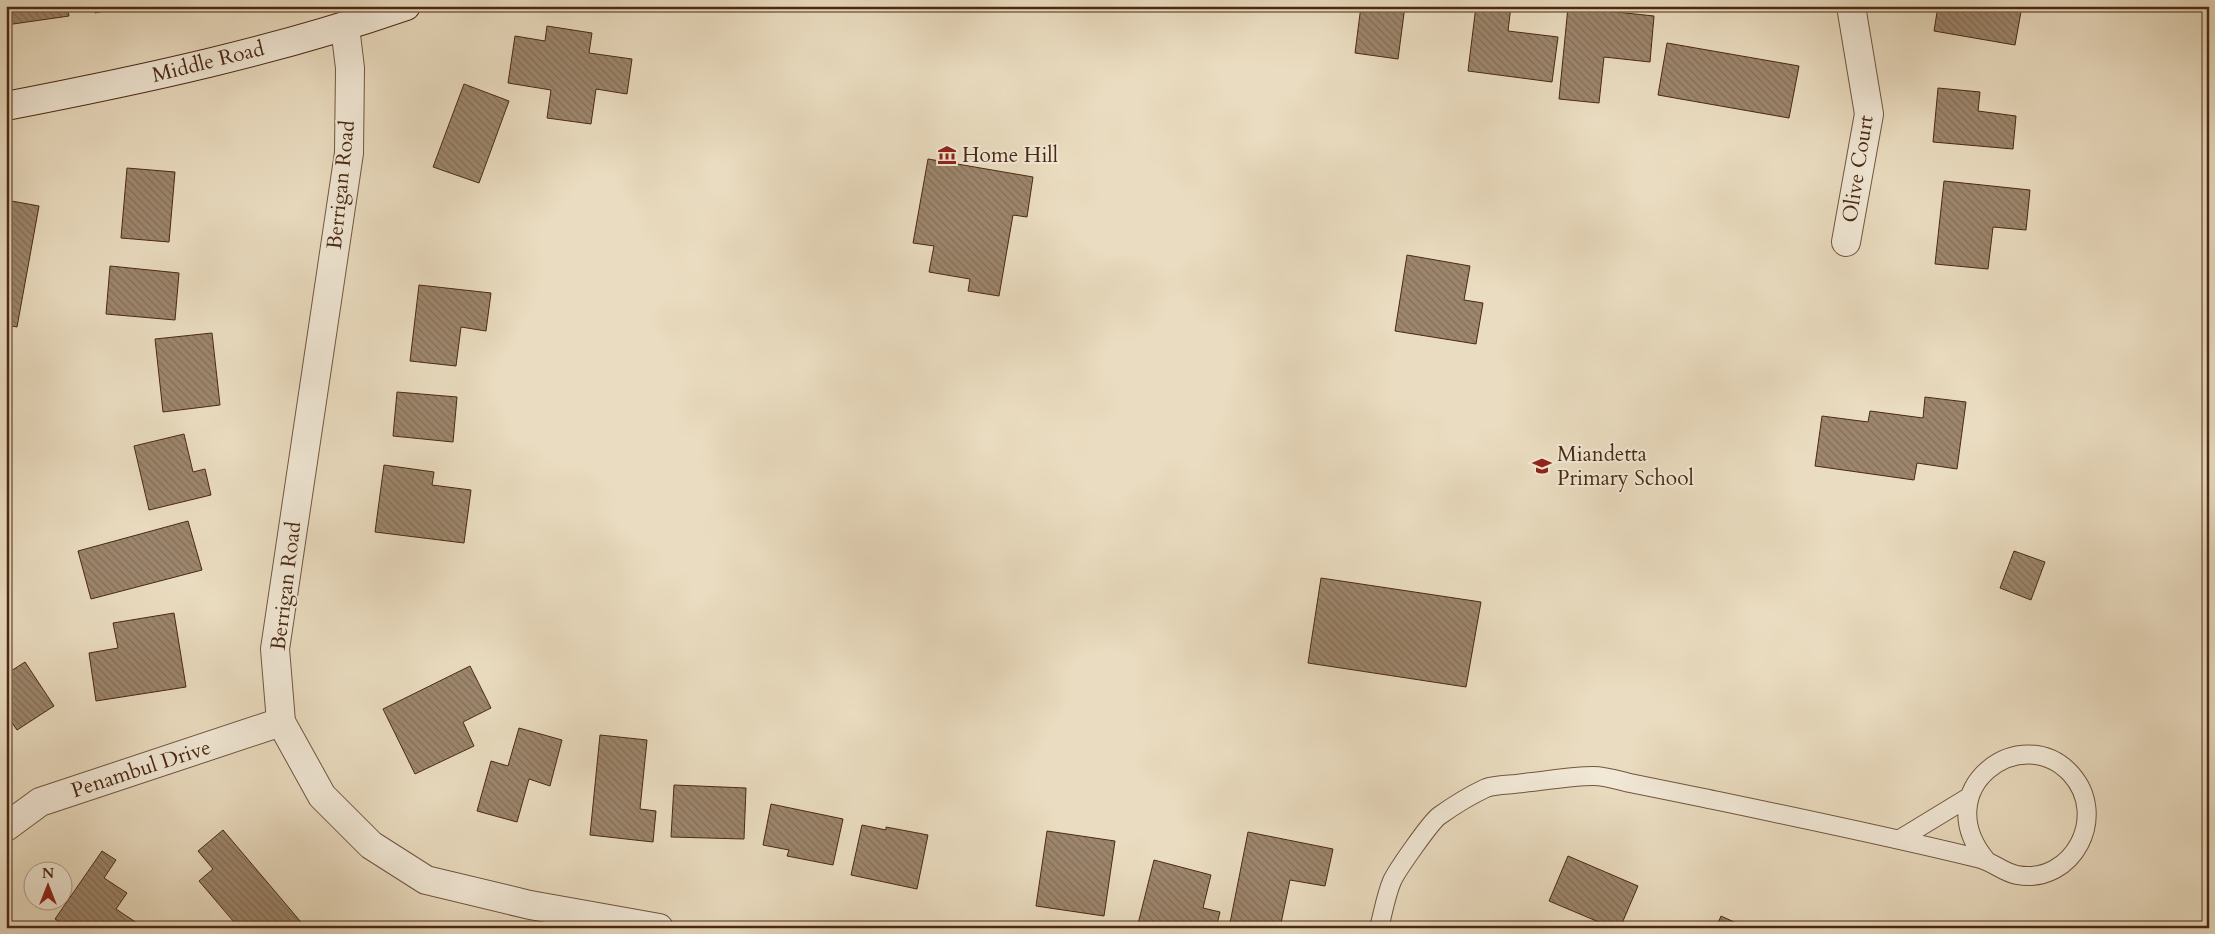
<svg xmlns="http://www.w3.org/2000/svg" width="2215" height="934" viewBox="0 0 2215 934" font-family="Cardo,serif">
<defs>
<pattern id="building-back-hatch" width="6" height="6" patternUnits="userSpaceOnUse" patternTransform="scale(1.25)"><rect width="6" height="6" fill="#9d866d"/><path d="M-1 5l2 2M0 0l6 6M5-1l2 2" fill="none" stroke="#826e58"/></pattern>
</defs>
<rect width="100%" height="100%" fill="#eadcc0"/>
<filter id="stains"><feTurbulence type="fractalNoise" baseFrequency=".004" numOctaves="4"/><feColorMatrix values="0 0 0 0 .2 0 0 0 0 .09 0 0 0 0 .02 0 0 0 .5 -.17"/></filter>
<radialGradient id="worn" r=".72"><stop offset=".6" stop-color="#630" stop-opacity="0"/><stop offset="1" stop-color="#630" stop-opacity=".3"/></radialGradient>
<path fill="url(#building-back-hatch)" stroke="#4a2913" d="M 6,6 L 67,6 L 69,16 L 6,25 Z
M 93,6 L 131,6 L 95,13 Z
M 1361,6 L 1405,6 L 1398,59 L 1355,53 Z
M 1476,6 L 1511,6 L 1508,31 L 1558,37 L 1552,82 L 1468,71 Z
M 1938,6 L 2022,6 L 2015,45 L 1934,31 Z
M 1568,7 L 1654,16 L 1650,62 L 1604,57 L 1599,103 L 1559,99 Z
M 547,26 L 592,33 L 589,53 L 632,59 L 627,94 L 596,89 L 591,124 L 547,118 L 551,90 L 508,83 L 515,36 L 545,41 Z
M 1667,43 L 1799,66 L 1789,118 L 1658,95 Z
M 464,84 L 509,101 L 479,183 L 433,167 Z
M 1938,88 L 1980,92 L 1978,111 L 2016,116 L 2013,149 L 1933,142 Z
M 928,159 L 1033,177 L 1027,217 L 1013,215 L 999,296 L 968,291 L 970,279 L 929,272 L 934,246 L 913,243 Z
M 127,168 L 175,172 L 169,242 L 121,238 Z
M 1944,181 L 2030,190 L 2026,230 L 1993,227 L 1988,269 L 1935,264 Z
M 6,200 L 39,206 L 17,327 L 6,325 Z
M 1407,255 L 1470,266 L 1464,300 L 1483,303 L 1476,344 L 1395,331 Z
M 110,266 L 179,273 L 175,320 L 106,314 Z
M 419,285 L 491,293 L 486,331 L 461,327 L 456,366 L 410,361 Z
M 212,333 L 220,405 L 163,412 L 155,339 Z
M 397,392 L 457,397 L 453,442 L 393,436 Z
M 1925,397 L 1966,402 L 1957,469 L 1917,463 L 1914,480 L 1815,466 L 1822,416 L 1868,422 L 1870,411 L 1923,418 Z
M 184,434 L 193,472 L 205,469 L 211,495 L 149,510 L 134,446 Z
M 384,465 L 434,472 L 432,485 L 471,490 L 464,543 L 375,532 Z
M 188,521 L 202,570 L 91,599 L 78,551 Z
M 2014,551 L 2045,562 L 2031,600 L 2000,588 Z
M 1321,578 L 1481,602 L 1466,687 L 1308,663 Z
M 174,613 L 186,687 L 96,701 L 89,653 L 118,648 L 113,623 Z
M 25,662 L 54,706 L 17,730 L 6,714 L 6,663 L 11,671 Z
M 470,666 L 491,708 L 463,722 L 474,746 L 415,774 L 383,709 Z
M 519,728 L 562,740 L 550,786 L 529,779 L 517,822 L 477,811 L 491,761 L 508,766 Z
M 600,735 L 647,740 L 640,809 L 656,811 L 653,842 L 590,835 Z
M 674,785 L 746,788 L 744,839 L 671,837 Z
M 771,804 L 843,819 L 833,865 L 787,856 L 789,850 L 763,845 Z
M 862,825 L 886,830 L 886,827 L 928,835 L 917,889 L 851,875 Z
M 223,830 L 306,928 L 227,928 L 234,922 L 199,881 L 213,869 L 198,851 Z
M 1047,831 L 1115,841 L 1104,916 L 1036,906 Z
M 1248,832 L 1333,849 L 1325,886 L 1290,880 L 1280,928 L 1229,928 Z
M 102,851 L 116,860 L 104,878 L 127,893 L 116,909 L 140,925 L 138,928 L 68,928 L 55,919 Z
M 1568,856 L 1638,886 L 1620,928 L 1613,928 L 1549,901 Z
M 1154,860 L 1211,875 L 1203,908 L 1220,912 L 1216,928 L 1137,928 Z
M 1721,916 L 1747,928 L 1716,928 Z"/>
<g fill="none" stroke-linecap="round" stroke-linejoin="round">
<g stroke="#72563e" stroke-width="20">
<path id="service" d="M 1900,839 L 1969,797
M 1379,928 C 1383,913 1386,895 1392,881 C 1397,870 1430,823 1439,816 C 1453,806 1471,795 1486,788 C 1496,784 1512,785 1523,783 C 1546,781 1570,776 1593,776 C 1605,776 1618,780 1630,783 C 1654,788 1679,793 1704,798 C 1795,817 1887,836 1977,858 C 1992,861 2002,872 2017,875 C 2073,885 2109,816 2071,774 C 2022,720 1927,788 1986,860"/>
</g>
<g stroke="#72563e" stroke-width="30">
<path id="minor" d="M 1846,242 L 1869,114 L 1851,6
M 6,827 L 40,802 L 281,722"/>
</g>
<g stroke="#72563e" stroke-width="30">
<path id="tertiary" d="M 345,27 L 350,68 L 349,153 L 275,649 L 281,722 L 322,796 L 371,845 L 426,880 L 530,905 L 659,928"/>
</g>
<g stroke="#4a2913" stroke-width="30">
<path id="secondary" d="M 6,106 C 141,80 276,51 406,6"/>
</g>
<use href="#service" stroke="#f1e8d6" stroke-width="18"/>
<use href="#minor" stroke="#f1e8d6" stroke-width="28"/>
<use href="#tertiary" stroke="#f1e8d6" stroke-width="28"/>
<use href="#secondary" stroke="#f1e8d6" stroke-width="28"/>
</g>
<defs>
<g id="museum-bare" transform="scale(1.5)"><path d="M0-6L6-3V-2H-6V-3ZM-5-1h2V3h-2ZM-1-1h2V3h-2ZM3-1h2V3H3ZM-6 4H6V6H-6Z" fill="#8f2418" stroke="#f1e8d6" stroke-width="2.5" paint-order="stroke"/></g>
<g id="school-bare" transform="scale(1.5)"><path d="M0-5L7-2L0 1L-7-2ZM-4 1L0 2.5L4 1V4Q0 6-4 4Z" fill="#8f2418" stroke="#f1e8d6" stroke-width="2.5" paint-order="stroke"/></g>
</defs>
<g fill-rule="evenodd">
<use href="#museum-bare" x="947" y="155"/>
<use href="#school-bare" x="1542" y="466"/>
</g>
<g text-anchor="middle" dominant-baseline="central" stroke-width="4" stroke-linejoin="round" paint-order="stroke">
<g font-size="21" fill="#4a2913" stroke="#f1e8d6">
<text transform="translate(208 62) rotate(-14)">Middle Road</text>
<text transform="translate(1858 169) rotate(-81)">Olive Court</text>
<text transform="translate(341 185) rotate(-84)">Berrigan Road</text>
<text transform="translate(286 586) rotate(-83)">Berrigan Road</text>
<text transform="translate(141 769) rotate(-18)">Penambul Drive</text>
</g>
<g font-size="21" fill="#4a2913" stroke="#f1e8d6" text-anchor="start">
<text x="962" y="155">Home Hill</text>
<text x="1557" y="454">Miandetta<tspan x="1557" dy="24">Primary School</tspan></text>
</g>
</g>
<rect width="2215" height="934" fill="none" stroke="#eadcc0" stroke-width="25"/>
<rect x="8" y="8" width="2200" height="919" fill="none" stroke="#4a2913" stroke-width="2.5"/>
<rect x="12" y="12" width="2190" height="909" fill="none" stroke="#4a2913"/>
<g transform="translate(48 886)"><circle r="24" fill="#f1e8d6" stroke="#ae9c88"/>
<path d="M0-4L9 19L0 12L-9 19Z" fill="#8f2418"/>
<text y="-8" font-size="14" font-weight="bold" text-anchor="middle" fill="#4a2913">N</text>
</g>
<rect width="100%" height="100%" filter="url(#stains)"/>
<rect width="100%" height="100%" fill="url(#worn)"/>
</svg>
